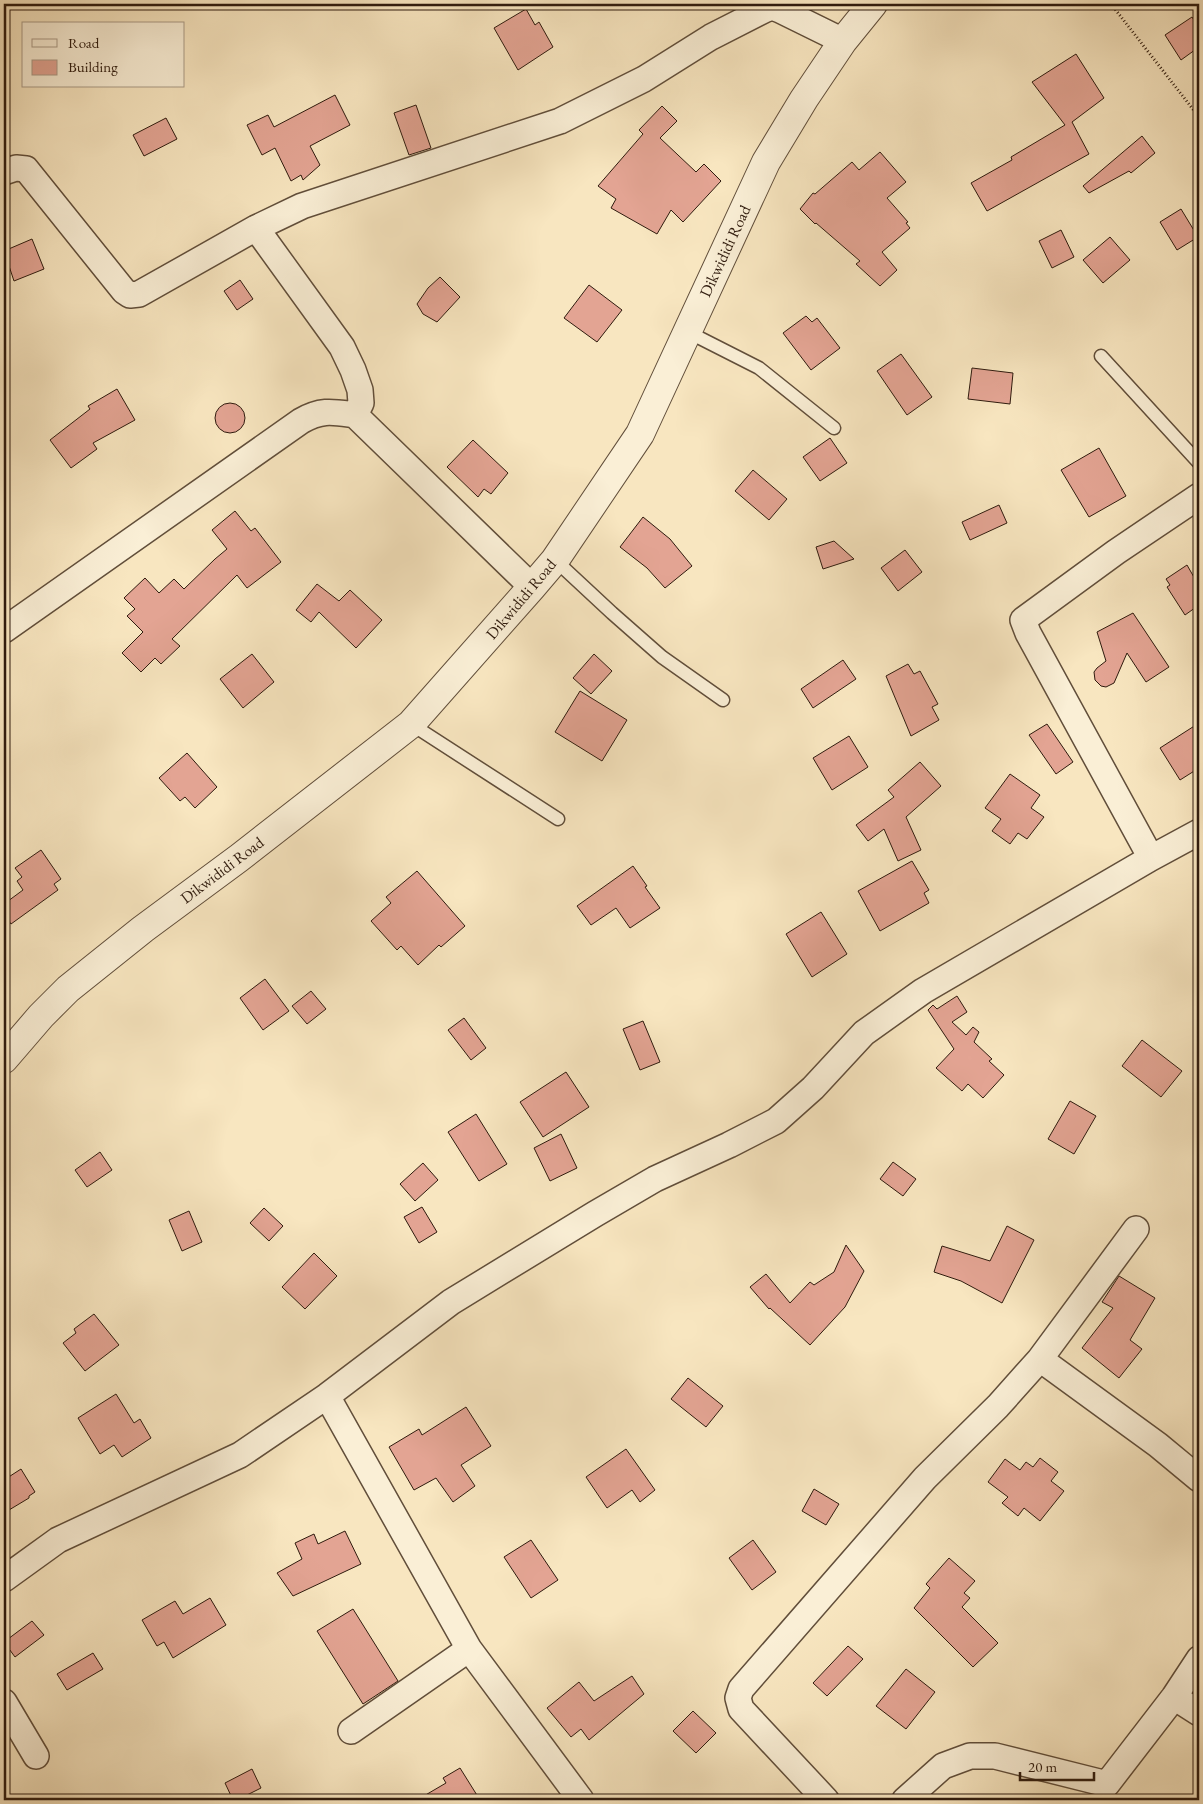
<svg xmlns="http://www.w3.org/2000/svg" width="1203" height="1804" viewBox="0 0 1203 1804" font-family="'EB Garamond',serif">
<rect width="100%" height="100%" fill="#f8e6c0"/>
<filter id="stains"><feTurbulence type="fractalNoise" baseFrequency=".004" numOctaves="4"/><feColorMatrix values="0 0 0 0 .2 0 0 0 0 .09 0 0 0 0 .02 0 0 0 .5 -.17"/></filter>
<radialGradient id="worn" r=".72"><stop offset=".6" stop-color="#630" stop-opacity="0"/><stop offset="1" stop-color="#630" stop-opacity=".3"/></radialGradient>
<path fill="#e3a493" stroke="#2f1b0e" d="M 526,9 L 535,25 L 539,22 L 553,47 L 518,70 L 494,28 Z
M 1192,17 L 1199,28 L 1199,47 L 1181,60 L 1165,35 Z
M 1076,54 L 1104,98 L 1072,122 L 1089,154 L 987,211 L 971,183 L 1012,160 L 1011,157 L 1065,125 L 1032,82 Z
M 335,95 L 350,125 L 310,146 L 320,165 L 303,180 L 301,175 L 291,181 L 275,148 L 262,155 L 247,125 L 268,115 L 274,127 Z
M 416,105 L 431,148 L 409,155 L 394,113 Z
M 662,106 L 677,121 L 660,138 L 696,172 L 704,164 L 721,181 L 683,222 L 671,210 L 657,234 L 611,208 L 616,199 L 598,186 L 643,134 L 639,130 Z
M 166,118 L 177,139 L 144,156 L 133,135 Z
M 1142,136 L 1155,153 L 1131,173 L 1129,171 L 1089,193 L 1083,186 Z
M 880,152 L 906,182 L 887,198 L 908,222 L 906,223 L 910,228 L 882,252 L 897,270 L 880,286 L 856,264 L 860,261 L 816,223 L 815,224 L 800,209 L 813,193 L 815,194 L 852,162 L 859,170 Z
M 1181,209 L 1198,237 L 1177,250 L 1160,222 Z
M 1061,230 L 1074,257 L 1052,268 L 1039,241 Z
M 1110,237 L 1130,260 L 1103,283 L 1083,260 Z
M 32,239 L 44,269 L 14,281 L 4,251 Z
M 440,277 L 460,297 L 437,322 L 423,314 L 417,304 L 428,288 Z
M 240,280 L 253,299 L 237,310 L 224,291 Z
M 589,285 L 622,310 L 597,342 L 564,318 Z
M 806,316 L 812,322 L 817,318 L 840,348 L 811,370 L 783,333 Z
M 901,354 L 932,397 L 907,415 L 877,371 Z
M 972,368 L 1013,373 L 1010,404 L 968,399 Z
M 117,389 L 135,420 L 93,443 L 97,449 L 71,468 L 50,440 L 90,409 L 88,406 Z
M215 418a15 15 0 1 1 30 0a15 15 0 1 1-30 0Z
M 830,438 L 847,463 L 820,481 L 803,457 Z
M 473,440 L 508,473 L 491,494 L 484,489 L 478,497 L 447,467 Z
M 1099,448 L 1126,496 L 1089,517 L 1061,470 Z
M 753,470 L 787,499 L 769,520 L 735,491 Z
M 999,505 L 1007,523 L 970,540 L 962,522 Z
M 235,511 L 251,531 L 255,528 L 281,562 L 247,588 L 237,575 L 172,639 L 180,646 L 161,664 L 155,658 L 141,672 L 122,653 L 143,632 L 127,616 L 135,609 L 124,598 L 145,578 L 159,593 L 174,579 L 184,589 L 215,559 L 227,549 L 212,530 Z
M 643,517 L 670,539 L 692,566 L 665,588 L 647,568 L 620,547 Z
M 834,541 L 854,559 L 823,569 L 816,547 Z
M 905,550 L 922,572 L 898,591 L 881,568 Z
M 1187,565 L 1199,586 L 1199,605 L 1185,615 L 1167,587 L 1170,585 L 1166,579 Z
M 317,584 L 339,601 L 350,590 L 382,620 L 356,648 L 319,612 L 311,622 L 296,610 Z
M 1133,613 L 1169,667 L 1146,682 L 1127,653 L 1114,683 L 1106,687 L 1101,686 L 1095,680 L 1094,672 L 1097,668 L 1106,661 L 1097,632 Z
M 252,654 L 274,682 L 243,708 L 220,679 Z
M 594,654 L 612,671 L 591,694 L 573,678 Z
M 843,660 L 856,679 L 813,708 L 801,689 Z
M 908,664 L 914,674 L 920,671 L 938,704 L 932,707 L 939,720 L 911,736 L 886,676 Z
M 580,691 L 627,720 L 602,761 L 555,732 Z
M 1199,723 L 1199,768 L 1180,780 L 1160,748 Z
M 1047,724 L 1073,762 L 1056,774 L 1029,735 Z
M 849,736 L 868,767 L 832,790 L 813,758 Z
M 187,753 L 217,787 L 195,808 L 185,797 L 180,801 L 159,778 Z
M 920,762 L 941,786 L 906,817 L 921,850 L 898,861 L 884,829 L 868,841 L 856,825 L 894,797 L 888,790 Z
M 1010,774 L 1040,795 L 1031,808 L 1044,817 L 1027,839 L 1018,833 L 1010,844 L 992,831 L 1001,819 L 985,808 Z
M 41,850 L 61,879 L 54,884 L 58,890 L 11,924 L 4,914 L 4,904 L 23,890 L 17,881 L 22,877 L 15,868 Z
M 912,861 L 929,890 L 924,893 L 929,903 L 880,931 L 858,891 Z
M 633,866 L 647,886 L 645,887 L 660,908 L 630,928 L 616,908 L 591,925 L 577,906 Z
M 417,871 L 465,926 L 441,947 L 439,945 L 418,965 L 401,946 L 397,950 L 371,921 L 391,903 L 386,897 Z
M 821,912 L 847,954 L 812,977 L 786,934 Z
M 265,979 L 289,1011 L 263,1030 L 240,998 Z
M 311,991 L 326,1009 L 307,1024 L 292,1006 Z
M 957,996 L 967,1012 L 952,1022 L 966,1035 L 973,1027 L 979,1032 L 974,1042 L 992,1059 L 989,1061 L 1004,1075 L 983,1098 L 968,1084 L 962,1091 L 936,1068 L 954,1049 L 928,1010 L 933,1005 L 937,1009 Z
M 464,1018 L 486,1048 L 471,1060 L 448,1030 Z
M 643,1021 L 660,1062 L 640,1070 L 623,1029 Z
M 1142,1040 L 1182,1071 L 1161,1097 L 1122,1066 Z
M 566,1072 L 589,1107 L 543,1137 L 520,1102 Z
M 1070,1101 L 1096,1116 L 1074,1154 L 1048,1139 Z
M 476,1114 L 507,1164 L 479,1181 L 448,1132 Z
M 561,1134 L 577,1168 L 550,1181 L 534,1148 Z
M 100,1152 L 112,1170 L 87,1187 L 75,1170 Z
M 893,1162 L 916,1179 L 903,1196 L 880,1179 Z
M 423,1163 L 438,1180 L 415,1201 L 400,1184 Z
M 422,1207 L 437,1232 L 419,1243 L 404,1217 Z
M 264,1208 L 283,1226 L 269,1241 L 250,1223 Z
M 189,1211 L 202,1242 L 182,1251 L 169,1220 Z
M 1007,1226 L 1034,1240 L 1002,1303 L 961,1281 L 934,1272 L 942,1246 L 990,1261 Z
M 846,1245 L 864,1271 L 845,1307 L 810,1345 L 770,1308 L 769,1309 L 750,1287 L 766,1274 L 790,1303 L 810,1282 L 814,1285 L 834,1272 Z
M 314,1253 L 337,1276 L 305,1309 L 282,1287 Z
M 1119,1276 L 1155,1298 L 1130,1340 L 1142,1349 L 1119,1378 L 1082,1348 L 1113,1308 L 1102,1302 Z
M 94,1314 L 119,1345 L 85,1371 L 63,1343 L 76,1333 L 74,1329 Z
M 688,1378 L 723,1406 L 706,1427 L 671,1399 Z
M 116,1394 L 134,1423 L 140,1419 L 151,1438 L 122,1457 L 114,1445 L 100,1454 L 78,1418 Z
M 466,1407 L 491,1446 L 461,1465 L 475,1486 L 453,1502 L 436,1478 L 414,1490 L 389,1447 L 419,1429 L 422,1435 Z
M 626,1449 L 655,1490 L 640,1502 L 632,1490 L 607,1508 L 586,1477 Z
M 1040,1458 L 1058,1472 L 1051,1481 L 1064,1491 L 1040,1521 L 1024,1508 L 1018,1516 L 1002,1503 L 1008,1497 L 988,1482 L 1005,1459 L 1020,1470 L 1026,1462 L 1033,1467 Z
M 21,1469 L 35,1492 L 29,1496 L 29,1498 L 4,1513 L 4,1480 Z
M 814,1489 L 839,1504 L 826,1525 L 802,1511 Z
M 345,1531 L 361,1564 L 293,1596 L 277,1573 L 302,1559 L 295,1543 L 314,1534 L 318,1544 Z
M 531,1540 L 558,1580 L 531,1598 L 504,1557 Z
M 753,1540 L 776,1572 L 752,1590 L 729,1558 Z
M 949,1558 L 975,1581 L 964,1593 L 970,1598 L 962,1607 L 998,1643 L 973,1667 L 914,1608 L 930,1588 L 926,1584 Z
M 210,1598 L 226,1625 L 173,1658 L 164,1642 L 157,1646 L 142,1620 L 175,1601 L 183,1614 Z
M 353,1609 L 398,1681 L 363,1704 L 317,1631 Z
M 32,1621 L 44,1635 L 15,1657 L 4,1642 Z
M 848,1646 L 863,1659 L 827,1696 L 813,1683 Z
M 93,1653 L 103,1669 L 67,1690 L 57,1674 Z
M 906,1669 L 935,1692 L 906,1729 L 876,1706 Z
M 632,1676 L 644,1694 L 589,1740 L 581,1729 L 571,1737 L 547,1708 L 579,1682 L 594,1701 Z
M 693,1711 L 716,1733 L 696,1753 L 673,1731 Z
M 460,1768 L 480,1800 L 417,1800 L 446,1783 L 443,1778 Z
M 252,1769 L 261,1788 L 237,1800 L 233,1800 L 225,1783 Z"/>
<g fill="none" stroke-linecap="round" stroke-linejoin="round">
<g stroke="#614e3a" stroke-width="15">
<path id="service" d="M 688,332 L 759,368 L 834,428
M 1101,356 L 1199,463
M 555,560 L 612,613 L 662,657 L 723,700
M 411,724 L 558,819"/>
</g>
<g stroke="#614e3a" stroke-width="28">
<path id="minor" d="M 4,172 L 16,168 L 26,169 L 124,291 L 130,295 L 139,294 L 256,228 L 302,206 L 560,121 L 644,79 L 711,37 L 764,10 L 772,7 L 780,10 L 843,41
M 256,228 L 342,347 L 353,370 L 360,390 L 361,403 L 355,415
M 4,630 L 301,421 C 322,409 333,412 355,415 L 532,587
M 1151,858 L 1028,633 L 1023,620 L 1116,552 L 1199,496
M 1040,1359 L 1136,1229
M 327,1396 L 469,1649 L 581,1800
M 4,1579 L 58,1540 L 240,1455 L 327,1396 L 451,1302 L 595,1214 L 655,1179 L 729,1145 L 776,1121 L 813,1088 L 864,1033 L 923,991 L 1151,858 L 1199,832
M 1174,1697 L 1199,1713
M 4,1702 L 36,1756
M 351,1731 L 469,1649
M 826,1800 L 741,1709 L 738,1698 L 741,1689 L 925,1478 L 998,1406 L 1040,1359 L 1158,1445 L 1199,1479
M 905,1800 L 943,1766 L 970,1756 L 995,1756 L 1107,1784 L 1174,1697 L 1199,1659"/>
</g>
<g stroke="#614e3a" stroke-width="30">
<path id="tertiary" d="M 4,1059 L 41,1016 L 68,989 L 143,929 L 239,858 L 411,724 L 532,587 L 555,560 L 640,434 L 766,162 L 804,99 L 843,41 L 873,4"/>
</g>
<path stroke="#2f1b0e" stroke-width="3" stroke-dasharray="1 2.5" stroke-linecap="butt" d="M 1111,4 L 1199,117"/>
<use href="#service" stroke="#faefd6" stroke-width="12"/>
<use href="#minor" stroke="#faefd6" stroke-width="25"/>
<use href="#tertiary" stroke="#faefd6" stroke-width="28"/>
</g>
<g text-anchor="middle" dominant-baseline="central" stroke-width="5" stroke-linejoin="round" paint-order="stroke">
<g font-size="16" fill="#2f1b0e" stroke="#faefd6">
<text transform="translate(725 251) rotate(-65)">Dikwididi Road</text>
<text transform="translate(521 599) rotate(-50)">Dikwididi Road</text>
<text transform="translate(222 870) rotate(-37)">Dikwididi Road</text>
</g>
</g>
<rect width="1203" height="1804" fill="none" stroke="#f8e6c0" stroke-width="20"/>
<rect x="5" y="5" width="1193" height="1794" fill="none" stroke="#2f1b0e" stroke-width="2.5"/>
<rect x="10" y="10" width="1183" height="1784" fill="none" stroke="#2f1b0e"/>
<rect x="22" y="22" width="162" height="65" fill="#faefd6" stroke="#a99a86"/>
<rect x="32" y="39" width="25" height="8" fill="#faefd6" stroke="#a99a86"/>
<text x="68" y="48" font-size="15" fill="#2f1b0e">Road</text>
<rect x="32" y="60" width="25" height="15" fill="#e3a493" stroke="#a99a86"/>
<text x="68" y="72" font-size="15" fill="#2f1b0e">Building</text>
<path d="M1020 1772v8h74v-8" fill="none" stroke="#2f1b0e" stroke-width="2.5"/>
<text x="1028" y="1772" font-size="15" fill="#2f1b0e" stroke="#faefd6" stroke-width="4" paint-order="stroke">20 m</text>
<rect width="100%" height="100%" filter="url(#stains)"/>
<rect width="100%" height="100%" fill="url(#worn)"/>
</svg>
